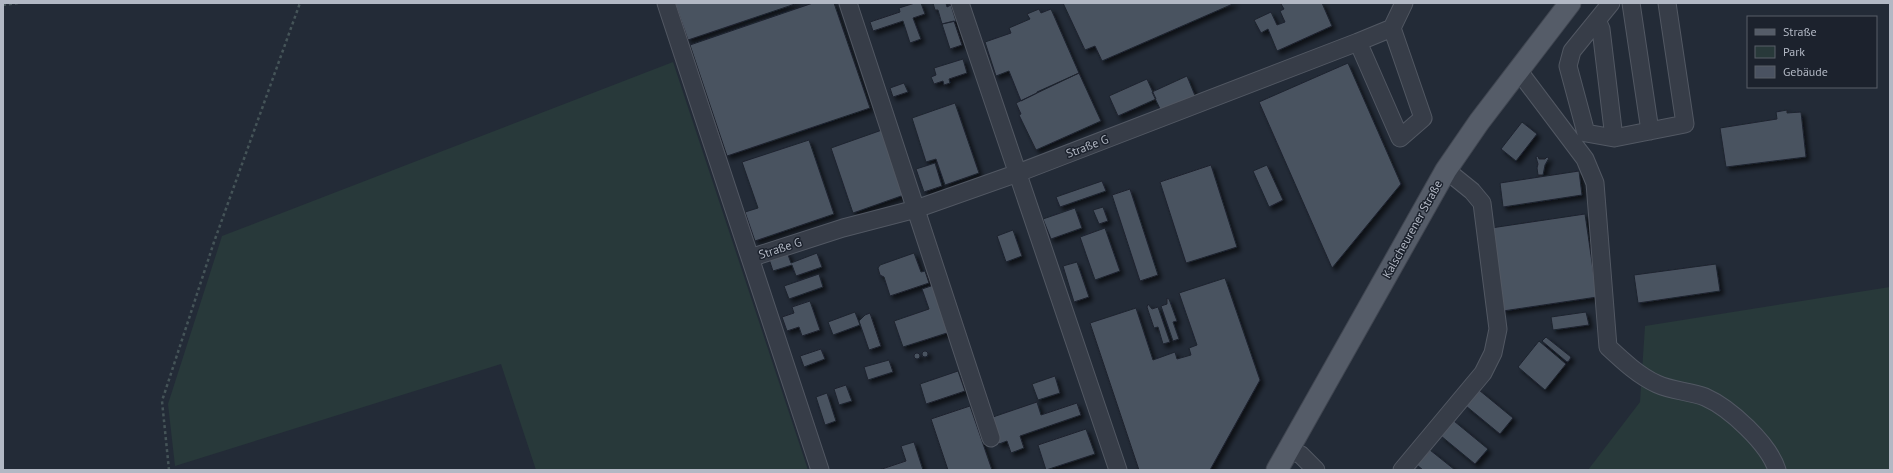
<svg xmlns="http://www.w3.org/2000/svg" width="1893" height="473" viewBox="0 0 1893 473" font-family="'PT Sans',sans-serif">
<defs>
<filter id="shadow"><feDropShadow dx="3.5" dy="3.5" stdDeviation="2" flood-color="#0009"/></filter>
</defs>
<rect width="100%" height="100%" fill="#232b37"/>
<path fill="#28393a" d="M 673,62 L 808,470 L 536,470 L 501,364 L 175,466 L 168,404 L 222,236 Z
M 1890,287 L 1890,470 L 1588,470 L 1640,402 L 1645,326 Z"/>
<path fill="#4a5261" stroke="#1e242f" filter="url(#shadow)" d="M 675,3 L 798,3 L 688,40 Z
M 813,3 L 834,3 L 870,108 L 727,156 L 690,45 Z
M 915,3 L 921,3 L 925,14 L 913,18 L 921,39 L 910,43 L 903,21 L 873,31 L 870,22 L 900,12 L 899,8 Z
M 933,3 L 946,3 L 947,7 L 951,5 L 956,21 L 942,24 L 938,10 L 935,10 Z
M 1063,3 L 1235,3 L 1102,61 L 1095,46 L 1085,50 Z
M 1284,3 L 1322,3 L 1332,26 L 1277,51 L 1268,29 L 1261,33 L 1254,20 L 1271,12 L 1277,25 L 1285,22 L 1280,11 L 1284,9 L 1281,4 Z
M 1039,9 L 1041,13 L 1051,9 L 1079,73 L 1037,92 L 1037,93 L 1021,101 L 1009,71 L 996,76 L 985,42 L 1011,33 L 1009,28 L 1030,19 L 1027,14 Z
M 954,21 L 962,45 L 950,49 L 942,24 Z
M 963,59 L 967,73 L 949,79 L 950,83 L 944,85 L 943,81 L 934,84 L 931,77 L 936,75 L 934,68 Z
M 1348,63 L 1401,184 L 1332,268 L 1259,102 Z
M 1079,73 L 1101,121 L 1036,150 L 1019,115 L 1021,114 L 1016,103 Z
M 1187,76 L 1196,98 L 1162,113 L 1152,92 Z
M 1147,79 L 1156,99 L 1118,116 L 1109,96 Z
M 904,83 L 908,92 L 893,97 L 890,88 Z
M 955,103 L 979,173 L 945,185 L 936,159 L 926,162 L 912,118 Z
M 1787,110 L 1787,113 L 1801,112 L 1806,157 L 1726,167 L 1720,128 L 1777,119 L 1776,112 Z
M 1522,122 L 1537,134 L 1516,161 L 1501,149 Z
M 882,130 L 904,195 L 853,213 L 831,148 Z
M 809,140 L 834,214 L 755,241 L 745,212 L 758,208 L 742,162 Z
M 1538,156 L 1539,159 L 1545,159 L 1547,157 L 1549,158 L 1545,165 L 1543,175 L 1538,175 L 1537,168 L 1538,164 L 1536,157 Z
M 935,163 L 942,186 L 924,192 L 916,169 Z
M 1211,165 L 1237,247 L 1186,263 L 1160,182 Z
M 1267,165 L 1283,200 L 1269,207 L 1253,171 Z
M 1579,171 L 1582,195 L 1503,207 L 1500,183 Z
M 1102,181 L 1106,191 L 1060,207 L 1056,197 Z
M 1130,189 L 1158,275 L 1140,281 L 1112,195 Z
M 1103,207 L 1108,221 L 1099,224 L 1093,210 Z
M 1075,208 L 1082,228 L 1051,239 L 1043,219 Z
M 1585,214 L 1597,297 L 1503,311 L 1491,228 Z
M 1105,228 L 1120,271 L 1095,280 L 1080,237 Z
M 1013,230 L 1022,256 L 1006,262 L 997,236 Z
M 787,252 L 791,263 L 817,253 L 822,267 L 796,276 L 792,265 L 773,271 L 769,259 Z
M 914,253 L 921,272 L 925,271 L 929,283 L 890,296 L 884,277 L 880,275 L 878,268 L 880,265 Z
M 1077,262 L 1089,297 L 1074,302 L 1063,266 Z
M 1716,264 L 1720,291 L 1638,303 L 1634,275 Z
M 819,274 L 823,287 L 789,299 L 784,286 Z
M 1225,278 L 1260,380 L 1210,470 L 1139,470 L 1090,323 L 1136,308 L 1153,360 L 1175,352 L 1177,359 L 1191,355 L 1189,348 L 1197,345 L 1179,293 Z
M 934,285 L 950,332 L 903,347 L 894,321 L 929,309 L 922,289 Z
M 1167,298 L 1169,299 L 1177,321 L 1173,322 L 1179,339 L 1173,341 L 1161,306 L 1167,304 Z
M 810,301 L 820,330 L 802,336 L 799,327 L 787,331 L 782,317 L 794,313 L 792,307 Z
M 1148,304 L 1152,309 L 1158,307 L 1170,342 L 1163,344 L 1158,327 L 1154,328 L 1147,307 Z
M 855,312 L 860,325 L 833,335 L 828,322 Z
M 1586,312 L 1589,325 L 1553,330 L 1551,317 Z
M 870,313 L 881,346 L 869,350 L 859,321 L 865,315 Z
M 1546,337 L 1571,357 L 1569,361 L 1567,362 L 1542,341 Z
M 1539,341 L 1566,364 L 1545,390 L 1518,367 Z
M 821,349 L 825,359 L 804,367 L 800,356 Z
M922 354a3 3 0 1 1 6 0a3 3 0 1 1-6 0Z
M914 356a3 3 0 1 1 6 0a3 3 0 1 1-6 0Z
M 889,360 L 893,372 L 868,380 L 864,367 Z
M 958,371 L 965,391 L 926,404 L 920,384 Z
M 1055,376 L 1060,393 L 1038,400 L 1032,384 Z
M 846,385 L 852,401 L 839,405 L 834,389 Z
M 1479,390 L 1513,418 L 1500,434 L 1466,406 Z
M 827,393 L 836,421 L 825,425 L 816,397 Z
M 1037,402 L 1041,415 L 1077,403 L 1081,415 L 1020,436 L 1024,448 L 1011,453 L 1007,441 L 999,444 L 990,418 Z
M 970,406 L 992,470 L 948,470 L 931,419 Z
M 1454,421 L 1488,449 L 1475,464 L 1441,436 Z
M 1086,429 L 1095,454 L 1046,470 L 1038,445 Z
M 914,442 L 923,470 L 879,470 L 906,461 L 901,446 Z
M 1430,450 L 1455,470 L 1423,470 L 1417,465 Z"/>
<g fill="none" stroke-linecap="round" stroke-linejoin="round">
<g stroke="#525863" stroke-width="19">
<path id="minor" d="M 666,3 L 820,470
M 848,3 L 991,438
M 960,3 L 1118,470
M 1611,3 L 1572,51 L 1568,66 L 1586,133 L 1614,138
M 1631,3 L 1650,131
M 1597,20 L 1601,29 L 1614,138 L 1685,124 L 1667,3
M 1358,42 L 1400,138 L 1423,118 L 1392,28
M 1518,70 L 1585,159 L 1595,183 L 1608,347 C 1623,361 1639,376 1657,384 C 1672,391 1689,391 1705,397 C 1730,408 1769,444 1777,470
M 750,258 L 843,228 L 916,209 L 1018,173 L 1358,42 L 1392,28 L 1404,3
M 1288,449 L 1301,455 L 1316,470
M 1402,470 L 1483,373 L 1493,353 L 1498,329 L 1482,203 L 1472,191 L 1446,170"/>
</g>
<g stroke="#404651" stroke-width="23">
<path id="major" d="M 1277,470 L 1446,170 L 1479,122 L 1570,3"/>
</g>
<path stroke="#455458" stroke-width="2.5" stroke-dasharray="3 3" stroke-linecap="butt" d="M 3,5 L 18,3
M 169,470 L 162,401 L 214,242 L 300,3"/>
<use href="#minor" stroke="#373d48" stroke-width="17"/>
<use href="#major" stroke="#555c68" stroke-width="21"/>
</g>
<g text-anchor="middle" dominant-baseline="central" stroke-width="3" stroke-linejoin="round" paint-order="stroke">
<g font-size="12" fill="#b2b8c4" stroke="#1c222d">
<text transform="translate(1087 146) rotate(-21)">Straße G</text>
<text transform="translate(1412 229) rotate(-61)">Kalscheurener Straße</text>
<text transform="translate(780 248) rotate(-18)">Straße G</text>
</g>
</g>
<rect width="1893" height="473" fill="none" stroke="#b2b8c4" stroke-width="8"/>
<rect x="1747" y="16" width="130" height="72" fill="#1c222d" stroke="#585e69"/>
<rect x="1755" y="29" width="20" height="6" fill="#555c68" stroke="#585e69"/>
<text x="1783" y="36" font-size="12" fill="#b2b8c4">Straße</text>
<rect x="1755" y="46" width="20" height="12" fill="#28393a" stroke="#585e69"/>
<text x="1783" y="56" font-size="12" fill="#b2b8c4">Park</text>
<rect x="1755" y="66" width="20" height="12" fill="#4a5261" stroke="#585e69"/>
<text x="1783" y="76" font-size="12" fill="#b2b8c4">Gebäude</text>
</svg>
